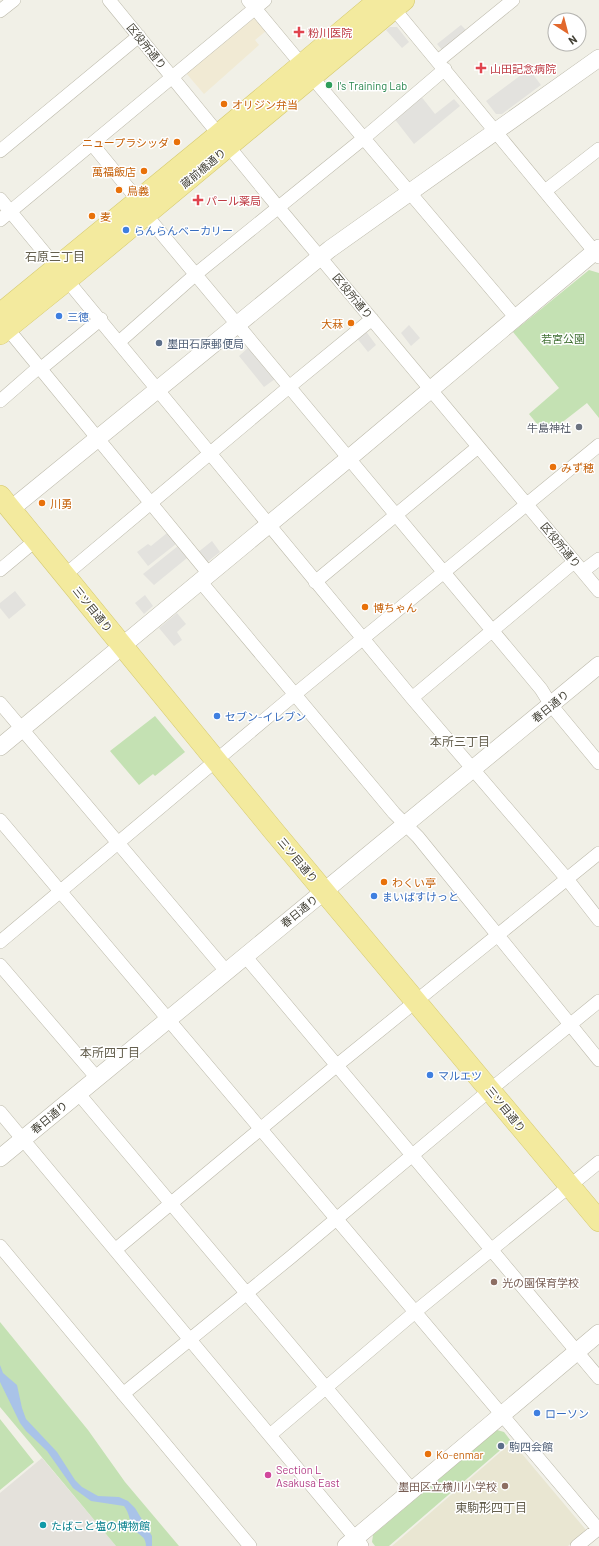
<svg xmlns="http://www.w3.org/2000/svg" width="599" height="1546" viewBox="0 0 599 1546" font-family="Barlow,'Noto Sans JP',sans-serif">
<rect width="100%" height="100%" fill="#f1f0e7"/>
<path fill="#f1ead4" d="M 254,16 L 266,31 L 255,40 L 259,45 L 204,94 L 186,73 Z"/>
<path fill="#e4e1db" d="M 42,1458 L 116,1546 L 0,1546 L 0,1493 Z"/>
<path fill="#e9e6d2" d="M 512,1442 L 586,1530 L 568,1546 L 392,1546 Z"/>
<path fill="#c4e1b3" d="M 589,270 L 599,273 L 599,418 L 587,403 L 546,435 L 529,414 L 559,388 L 513,332 Z
M 155,716 L 185,752 L 155,776 L 153,774 L 139,785 L 110,751 Z
M 0,1322 L 88,1430 L 125,1482 L 179,1546 L 116,1546 L 0,1407 Z
M 0,1419 L 34,1462 L 0,1490 Z
M 497,1430 L 504,1432 L 511,1441 L 389,1546 L 375,1546 L 372,1542 L 373,1535 Z"/>
<path fill="#e3e2de" d="M 461,25 L 467,31 L 443,51 L 437,44 Z
M 390,27 L 397,27 L 409,42 L 402,48 L 386,30 Z
M 529,69 L 541,85 L 502,114 L 496,114 L 486,101 Z
M 420,95 L 435,114 L 454,99 L 460,106 L 414,144 L 393,117 Z
M 409,325 L 420,338 L 411,346 L 401,333 Z
M 365,330 L 376,345 L 368,352 L 356,337 Z
M 249,347 L 275,379 L 264,387 L 239,356 Z
M 167,533 L 176,544 L 148,566 L 137,552 L 148,544 L 151,546 Z
M 212,541 L 220,552 L 206,563 L 197,553 Z
M 178,546 L 187,558 L 154,585 L 143,574 Z
M 15,591 L 26,605 L 9,619 L 0,608 L 0,603 Z
M 145,595 L 153,606 L 144,614 L 135,603 Z
M 177,613 L 186,624 L 177,632 L 182,640 L 174,646 L 159,628 Z"/>
<path fill="#a9c3e8" d="M 0,1365 L 3,1373 L 17,1385 L 22,1408 L 26,1419 L 57,1452 L 75,1480 L 82,1487 L 98,1496 L 119,1497 L 128,1501 L 135,1508 L 152,1536 L 152,1546 L 146,1546 C 146,1535 138,1536 133,1528 C 129,1521 130,1514 124,1506 L 91,1501 L 73,1488 L 47,1451 L 26,1431 L 20,1423 L 0,1382 Z"/>
<g fill="none" stroke-linecap="round" stroke-linejoin="round">
<g stroke="#bcb9aa" stroke-width="14">
<path id="minor" d="M 109,0 L 278,207 L 599,591
M 248,0 L 302,65
M 390,4 L 599,257
M 0,11 L 14,0
M 438,61 L 513,0
M 311,76 L 516,318
M 92,144 L 138,200
M 0,151 L 139,36
M 545,191 L 599,149
M 0,199 L 412,698 L 567,879 L 599,920
M 146,215 L 541,689 L 551,705 L 599,763
M 0,220 L 265,0
M 7,328 L 209,574
M 119,342 L 196,274 L 364,138 L 445,69
M 0,401 L 39,367 L 44,366 L 101,319
M 0,570 L 36,540
M 583,571 L 599,559
M 65,575 L 289,387 L 372,319
M 200,581 L 394,813 L 418,837 L 599,1060
M 315,582 L 478,447
M 412,698 L 574,562
M 0,703 L 226,971
M 0,820 L 599,1530
M 0,942 L 294,695 L 599,445
M 245,956 L 599,1378
M 0,965 L 97,1078
M 78,1093 L 412,1490
M 0,1112 L 362,1546
M 0,1246 L 250,1546
M 115,1250 L 336,1066 L 599,853
M 123,1394 L 291,1257 L 490,1090 L 599,1001
M 270,1435 L 421,1307 L 599,1162
M 577,1546 L 598,1529"/>
</g>
<g stroke="#bcb9aa" stroke-width="18">
<path id="tertiary" d="M 11,509 L 330,249 L 599,58
M 0,747 L 348,459 L 599,248
M 0,1158 L 599,665
M 346,1546 L 599,1333"/>
</g>
<g stroke="#d6ca70" stroke-width="22">
<path id="primary" d="M 0,314 L 206,145 L 379,0
M 0,334 L 67,280 L 404,0
M 0,496 L 272,829 L 599,1221"/>
</g>
<use href="#minor" stroke="#fff" stroke-width="13"/>
<use href="#tertiary" stroke="#fff" stroke-width="17"/>
<use href="#primary" stroke="#f3ea9e" stroke-width="21"/>
</g>
<g fill="#e0444e" stroke="#fff" stroke-width="1.5">
<path d="M297 26h4v4h4v4h-4v4h-4v-4h-4v-4h4z"/>
<path d="M479 62h4v4h4v4h-4v4h-4v-4h-4v-4h4z"/>
<path d="M196 194h4v4h4v4h-4v4h-4v-4h-4v-4h4z"/>
</g>
<circle fill="#2e9e5b" stroke="#fff" stroke-width="1.5" cx="329" cy="85" r="4"/>
<g fill="#e8710a" stroke="#fff" stroke-width="1.5">
<circle cx="224" cy="104" r="4"/>
<circle cx="177" cy="142" r="4"/>
<circle cx="144" cy="171" r="4"/>
<circle cx="119" cy="190" r="4"/>
<circle cx="92" cy="216" r="4"/>
<circle cx="351" cy="323" r="4"/>
<circle cx="553" cy="467" r="4"/>
<circle cx="42" cy="503" r="4"/>
<circle cx="365" cy="607" r="4"/>
<circle cx="384" cy="882" r="4"/>
<circle cx="428" cy="1454" r="4"/>
</g>
<g fill="#3f7fe0" stroke="#fff" stroke-width="1.5">
<circle cx="126" cy="230" r="4"/>
<circle cx="59" cy="316" r="4"/>
<circle cx="217" cy="716" r="4"/>
<circle cx="374" cy="896" r="4"/>
<circle cx="430" cy="1075" r="4"/>
<circle cx="537" cy="1413" r="4"/>
</g>
<g fill="#5c6f8a" stroke="#fff" stroke-width="1.5">
<circle cx="159" cy="343" r="4"/>
<circle cx="501" cy="1446" r="4"/>
</g>
<circle fill="#6b7280" stroke="#fff" stroke-width="1.5" cx="579" cy="427" r="4"/>
<g fill="#8d6e63" stroke="#fff" stroke-width="1.5">
<circle cx="494" cy="1282" r="4"/>
<circle cx="505" cy="1486" r="4"/>
</g>
<circle fill="#d1479c" stroke="#fff" stroke-width="1.5" cx="268" cy="1475" r="4"/>
<circle fill="#0f9aa8" stroke="#fff" stroke-width="1.5" cx="43" cy="1525" r="4"/>
<g text-anchor="middle" dominant-baseline="central" stroke-width="3" stroke-linejoin="round" paint-order="stroke">
<g font-size="11" fill="#be3a42" stroke="#fff" text-anchor="start">
<text x="308" y="32">粉川医院</text>
<text x="490" y="68">山田記念病院</text>
<text x="206" y="200">パール薬局</text>
</g>
<g font-size="11" fill="#434136" stroke="#fff">
<text transform="translate(147 46) rotate(51)">区役所通り</text>
<text transform="translate(203 168) rotate(-40)">蔵前橋通り</text>
<text transform="translate(353 296) rotate(50)">区役所通り</text>
<text transform="translate(561 545) rotate(50)">区役所通り</text>
<text transform="translate(93 609) rotate(51)">三ツ目通り</text>
<text transform="translate(550 706) rotate(-39)">春日通り</text>
<text transform="translate(298 860) rotate(50)">三ツ目通り</text>
<text transform="translate(299 911) rotate(-39)">春日通り</text>
<text transform="translate(506 1109) rotate(51)">三ツ目通り</text>
<text transform="translate(49 1117) rotate(-40)">春日通り</text>
</g>
<g font-size="11" fill="#27864d" stroke="#fff" text-anchor="start">
<text x="337" y="85">I's Training Lab</text>
</g>
<g font-size="11" fill="#c56008" stroke="#fff" text-anchor="start">
<text x="232" y="104">オリジン弁当</text>
<text x="169" y="142" text-anchor="end">ニュープラシッダ</text>
<text x="136" y="171" text-anchor="end">萬福飯店</text>
<text x="127" y="190">鳥義</text>
<text x="100" y="216">麦</text>
<text x="343" y="323" text-anchor="end">大菻</text>
<text x="561" y="467">みず穂</text>
<text x="50" y="503">川勇</text>
<text x="373" y="607">博ちゃん</text>
<text x="392" y="882">わくい亭</text>
<text x="436" y="1454">Ko-enmar</text>
</g>
<g font-size="11" fill="#366cbe" stroke="#fff" text-anchor="start">
<text x="134" y="230">らんらんベーカリー</text>
<text x="67" y="316">三徳</text>
<text x="225" y="716">セブン-イレブン</text>
<text x="382" y="896">まいばすけっと</text>
<text x="438" y="1075">マルエツ</text>
<text x="545" y="1413">ローソン</text>
</g>
<g font-size="11" fill="#3d6e30" stroke="#fff">
<text x="563" y="338">若宮公園</text>
</g>
<g font-size="11" fill="#4e5e75" stroke="#fff" text-anchor="start">
<text x="167" y="343">墨田石原郵便局</text>
<text x="509" y="1446">駒四会館</text>
</g>
<g font-size="11" fill="#5b616d" stroke="#fff" text-anchor="end">
<text x="571" y="427">牛島神社</text>
</g>
<g font-size="11" fill="#785e54" stroke="#fff" text-anchor="start">
<text x="502" y="1282">光の園保育学校</text>
<text x="497" y="1486" text-anchor="end">墨田区立横川小学校</text>
</g>
<g font-size="11" fill="#b23c85" stroke="#fff" text-anchor="start">
<text x="276" y="1469">Section L<tspan x="276" dy="13">Asakusa East</tspan></text>
</g>
<g font-size="11" fill="#0d838f" stroke="#fff" text-anchor="start">
<text x="51" y="1525">たばこと塩の博物館</text>
</g>
<g font-size="12" fill="#65604f" stroke="#fff">
<text x="55" y="256">石原三丁目</text>
<text x="460" y="741">本所三丁目</text>
<text x="110" y="1052">本所四丁目</text>
<text x="491" y="1507">東駒形四丁目</text>
</g>
</g>
<g transform="translate(567 32) rotate(144)"><circle r="19" fill="#ffffff" stroke="#b4b3af"/>
<path d="M0-3L7 15L0 10L-7 15Z" fill="#e2682c"/>
<text y="-6" font-size="11" font-weight="bold" text-anchor="middle" fill="#434136">N</text>
</g>
</svg>
